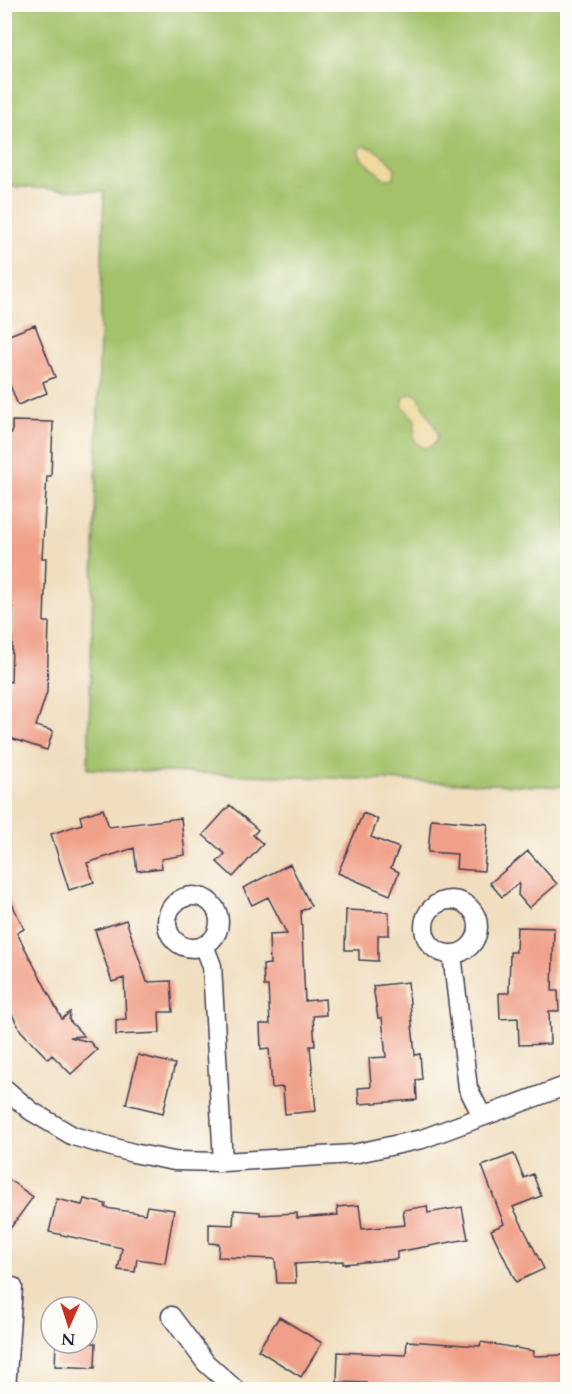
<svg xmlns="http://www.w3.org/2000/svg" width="572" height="1394" viewBox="0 0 572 1394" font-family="Cardo,serif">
<rect width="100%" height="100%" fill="#fdfcf7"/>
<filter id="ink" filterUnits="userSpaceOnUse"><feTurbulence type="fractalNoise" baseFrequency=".0167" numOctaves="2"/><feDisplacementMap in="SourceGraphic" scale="12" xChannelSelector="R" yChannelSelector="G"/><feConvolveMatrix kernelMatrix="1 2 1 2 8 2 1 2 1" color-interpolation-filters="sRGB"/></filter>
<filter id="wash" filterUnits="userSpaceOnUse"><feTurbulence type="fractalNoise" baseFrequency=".008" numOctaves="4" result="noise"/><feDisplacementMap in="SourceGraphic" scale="24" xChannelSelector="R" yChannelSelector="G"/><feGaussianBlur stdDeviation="1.35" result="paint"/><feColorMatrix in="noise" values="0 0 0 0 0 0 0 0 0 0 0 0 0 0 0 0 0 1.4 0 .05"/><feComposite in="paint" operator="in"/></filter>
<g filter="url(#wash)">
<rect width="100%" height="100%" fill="#f0debf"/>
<path fill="#a3c26a" stroke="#627252" stroke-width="1.5" d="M 4,5 L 567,5 L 567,787 L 88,769 L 104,192 L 5,186 Z"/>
<path fill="#eeda9e" stroke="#887e6c" stroke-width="1.5" d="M 363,146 C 375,147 388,159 395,168 L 394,178 L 385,179 L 363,160 L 358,151 Z
M 409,394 L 415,394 L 419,398 L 438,433 L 436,442 L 430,447 L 422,448 L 414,439 L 415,420 L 402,406 L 404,397 Z"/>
<g id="blocks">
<path fill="#f0a089" d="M 35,325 L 55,377 L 43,382 L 47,393 L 18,405 L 4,370 L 4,337 Z
M 12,421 L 53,422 L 51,476 L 47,476 L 42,558 L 46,558 L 44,622 L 49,622 L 47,692 L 36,726 L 53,731 L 47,750 L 4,736 L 4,680 L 11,682 L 13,608 L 10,608 L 10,595 L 4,595 L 8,509 L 4,509 L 4,489 L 8,433 L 12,433 Z
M 230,805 L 258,830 L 253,835 L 263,844 L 233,877 L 217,862 L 225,854 L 203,835 Z
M 103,809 L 109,827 L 181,818 L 185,855 L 161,859 L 162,868 L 137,871 L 134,848 L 87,863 L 94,882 L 69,890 L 51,834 L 82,824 L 80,816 Z
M 363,813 L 378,819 L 371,837 L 399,848 L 391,868 L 399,872 L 390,895 L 338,873 Z
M 431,819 L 488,824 L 484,871 L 456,869 L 457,854 L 428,852 Z
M 528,851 L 557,884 L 529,908 L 518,895 L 519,883 L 502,897 L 490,883 Z
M 290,864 L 311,906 L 301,911 L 305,1001 L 325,999 L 326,1015 L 313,1016 L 315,1046 L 310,1046 L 316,1111 L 285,1114 L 283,1087 L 272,1088 L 269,1048 L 261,1049 L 260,1024 L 270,1024 L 268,986 L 264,986 L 263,965 L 270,964 L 269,935 L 287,934 L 268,897 L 252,905 L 243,888 Z
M 4,887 L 24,929 L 17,933 L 62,1019 L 70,1012 L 69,1020 L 84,1036 L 70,1037 L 90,1042 L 97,1050 L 71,1074 L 52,1055 L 48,1059 L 21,1031 L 4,1000 Z
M 346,910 L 389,912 L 389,935 L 378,935 L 378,961 L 359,960 L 359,950 L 345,950 Z
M 126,920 L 147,982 L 171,981 L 173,1012 L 159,1012 L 160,1033 L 116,1035 L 116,1020 L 126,1019 L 124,978 L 112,982 L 95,930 Z
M 517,927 L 554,928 L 552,991 L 558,991 L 559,1011 L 549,1011 L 550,1044 L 519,1045 L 518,1018 L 500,1019 L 499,993 L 509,993 L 510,952 L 516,952 Z
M 408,982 L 415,1055 L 420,1054 L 422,1079 L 416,1080 L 417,1100 L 359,1104 L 358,1088 L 371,1087 L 369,1058 L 386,1057 L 382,1018 L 378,1018 L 373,986 Z
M 138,1055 L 175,1064 L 163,1113 L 126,1104 Z
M 514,1154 L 524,1178 L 533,1174 L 541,1196 L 513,1207 L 544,1269 L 516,1282 L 491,1230 L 504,1224 L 482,1166 Z
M 4,1176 L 33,1197 L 4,1237 Z
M 57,1199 L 82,1205 L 84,1199 L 106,1204 L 105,1208 L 145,1214 L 147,1206 L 174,1210 L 165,1263 L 137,1259 L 135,1272 L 118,1270 L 122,1248 L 49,1232 Z
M 359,1205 L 362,1229 L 405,1225 L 403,1210 L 427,1206 L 428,1213 L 462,1207 L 468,1239 L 397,1252 L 397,1259 L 343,1264 L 343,1261 L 295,1264 L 296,1283 L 277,1283 L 275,1259 L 218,1257 L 219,1244 L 209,1243 L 209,1224 L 233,1225 L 234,1210 L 260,1212 L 260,1215 L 297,1213 L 297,1218 L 338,1215 L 337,1207 Z
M 279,1317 L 322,1343 L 301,1377 L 258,1350 Z
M 407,1341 L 480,1346 L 481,1342 L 534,1351 L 533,1356 L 567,1355 L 567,1389 L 503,1389 L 430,1382 L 429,1389 L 366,1389 L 366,1383 L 337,1382 L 338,1352 L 406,1355 Z
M 56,1343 L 96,1343 L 95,1368 L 55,1366 Z"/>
</g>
</g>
<g filter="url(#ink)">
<use href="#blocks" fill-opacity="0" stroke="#413e4f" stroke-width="1.5"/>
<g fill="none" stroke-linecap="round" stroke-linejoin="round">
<g stroke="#413e4f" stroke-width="21">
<path id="street" d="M167 922a26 26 0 1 1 52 0a26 26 0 1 1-52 0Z
M424 927a27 27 0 1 1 54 0a27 27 0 1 1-54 0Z
M 204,945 L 212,966 L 223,1162
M 452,954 L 468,1088 L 482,1116
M 4,1088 L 31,1111 L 73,1136 L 133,1153 L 174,1161 L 223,1162 L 353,1154 L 422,1139 L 568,1085
M 171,1316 L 206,1363 L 236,1390
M 6,1390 L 13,1287"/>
</g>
<use href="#street" stroke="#fff" stroke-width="18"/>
</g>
</g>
<rect width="572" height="1394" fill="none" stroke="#fdfcf7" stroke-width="24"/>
<g transform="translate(69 1325) rotate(183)"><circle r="28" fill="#fdfcf7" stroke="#a5a5ac" stroke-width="1.5"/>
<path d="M0-4.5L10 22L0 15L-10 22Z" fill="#c8321e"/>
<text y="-9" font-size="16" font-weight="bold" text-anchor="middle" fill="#22223b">N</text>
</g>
</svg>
